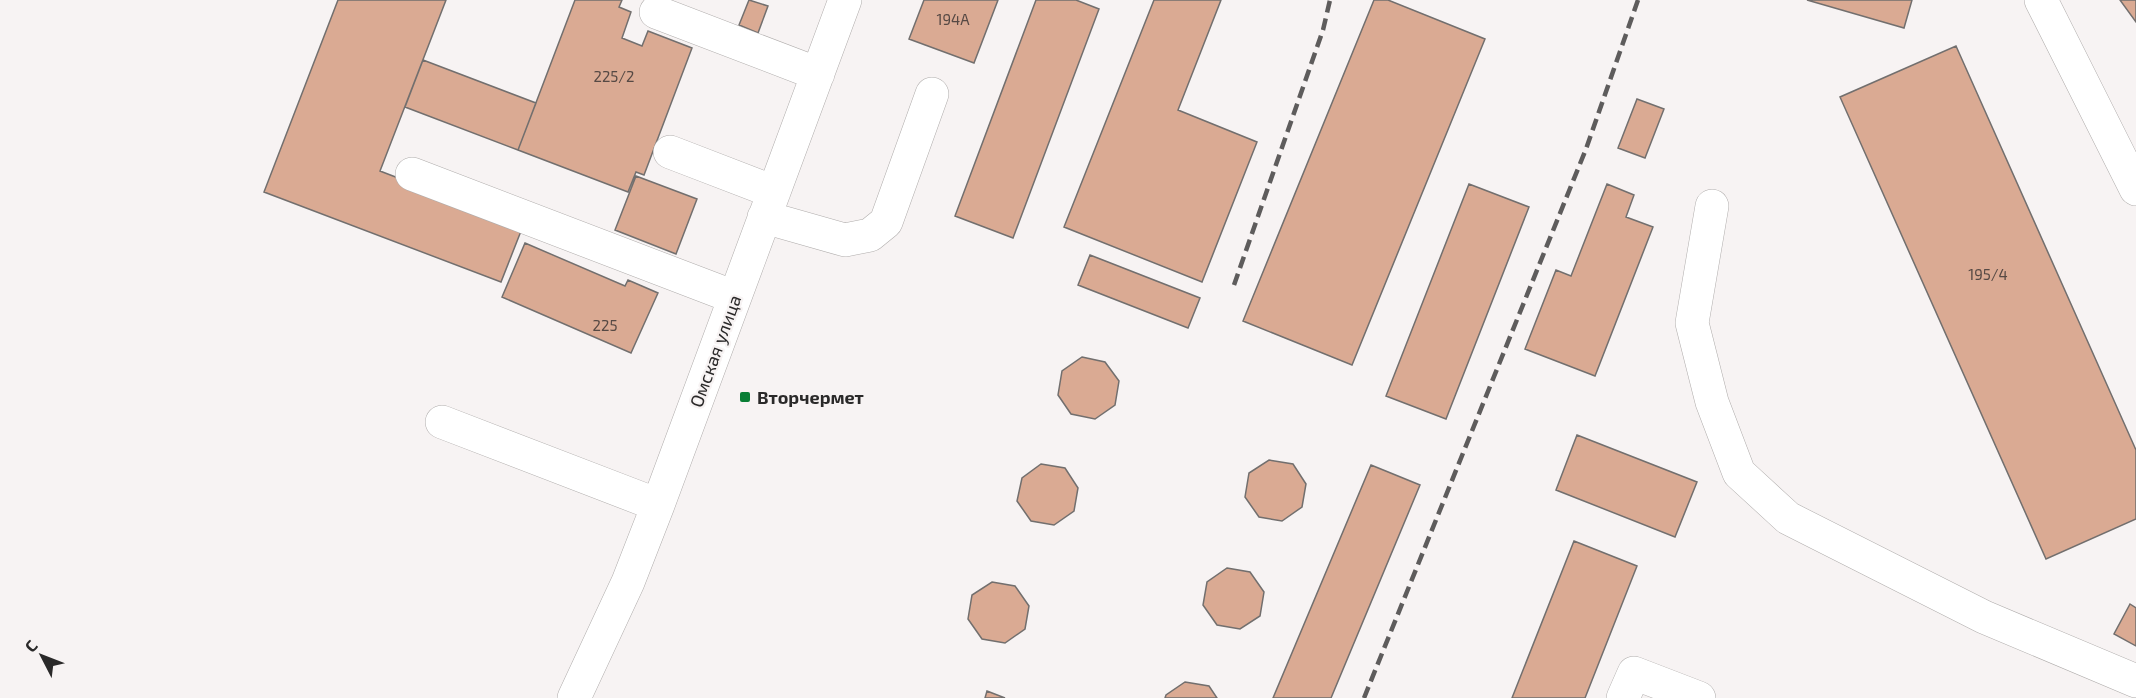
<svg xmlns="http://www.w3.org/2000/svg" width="2136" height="698" viewBox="0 0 2136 698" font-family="'Exo 2',sans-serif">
<rect width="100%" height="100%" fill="#f7f3f3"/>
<path fill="#daaa93" stroke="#726f6e" stroke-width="1.5" d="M 338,0 L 446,0 L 380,171 L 523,226 L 501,282 L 264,192 Z
M 575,0 L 622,0 L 619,7 L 631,12 L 622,38 L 642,46 L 648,31 L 692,48 L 644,175 L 636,172 L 628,192 L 518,150 Z
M 749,0 L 768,6 L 758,33 L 739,25 Z
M 924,0 L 998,0 L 974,63 L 909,39 Z
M 1036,0 L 1076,0 L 1099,9 L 1013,238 L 955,216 Z
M 1154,0 L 1221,0 L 1178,110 L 1257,142 L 1202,282 L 1064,227 Z
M 1374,0 L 1388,0 L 1485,39 L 1352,365 L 1243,321 Z
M 1807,0 L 1912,0 L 1904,28 Z
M 2120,0 L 2136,0 L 2136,22 Z
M 1956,46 L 2136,450 L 2136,519 L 2046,559 L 1840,97 Z
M 423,60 L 536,103 L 518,150 L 405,107 Z
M 1637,99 L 1664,109 L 1645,158 L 1618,148 Z
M 636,176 L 697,199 L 676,254 L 615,230 Z
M 1469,184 L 1529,207 L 1446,419 L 1386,396 Z
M 1607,184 L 1634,195 L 1626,217 L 1653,227 L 1595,376 L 1525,349 L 1556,270 L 1571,276 Z
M 525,243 L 625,286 L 628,280 L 658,293 L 631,353 L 502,297 Z
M 1090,255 L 1200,298 L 1188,328 L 1078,285 Z
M 1082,357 L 1105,362 L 1119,381 L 1115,405 L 1095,419 L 1071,414 L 1058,395 L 1062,371 Z
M 1577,435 L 1697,482 L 1675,537 L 1556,490 Z
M 1269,460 L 1293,464 L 1306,484 L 1302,507 L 1282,521 L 1259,517 L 1245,497 L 1249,473 Z
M 1041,464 L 1065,468 L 1078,488 L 1074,511 L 1054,525 L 1031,521 L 1017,501 L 1022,478 Z
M 1371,465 L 1420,485 L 1331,698 L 1273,698 Z
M 1574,541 L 1637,566 L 1585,698 L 1512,698 Z
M 1227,568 L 1250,572 L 1264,592 L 1260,616 L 1240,629 L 1217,625 L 1203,605 L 1207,582 Z
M 992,582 L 1015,586 L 1029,606 L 1025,629 L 1005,643 L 982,639 L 968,619 L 972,595 Z
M 2130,604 L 2136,608 L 2136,646 L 2114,634 Z
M 1185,682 L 1209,686 L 1217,698 L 1165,698 L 1166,695 Z
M 987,691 L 1005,698 L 985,698 Z"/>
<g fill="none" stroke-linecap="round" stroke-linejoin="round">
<g stroke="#b0adac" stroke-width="34">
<path id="minor" d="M 2041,0 L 2136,189
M 656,12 L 818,74
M 670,152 L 774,192
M 412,174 L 734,297
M 1712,206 L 1692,323 L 1712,402 L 1739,473 L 1788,518 L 1984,617 L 2136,681
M 764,217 L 845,240 L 870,235 L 886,222 L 932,94
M 442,422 L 658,505
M 574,698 L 628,582 L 658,505 L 845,0
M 1623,698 L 1634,673 L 1699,698"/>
</g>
<use href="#minor" stroke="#fff" stroke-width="33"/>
<path stroke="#5e5c5c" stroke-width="4.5" stroke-dasharray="12 6" stroke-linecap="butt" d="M 1234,285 L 1323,30 L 1330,0
M 1364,698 L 1586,149 L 1638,0"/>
</g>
<rect fill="#097e35" stroke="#f7f3f3" stroke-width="2" x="739" y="391" width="12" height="12" rx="3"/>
<g text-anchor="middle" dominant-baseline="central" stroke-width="4.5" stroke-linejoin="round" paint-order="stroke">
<g font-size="15" fill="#564944">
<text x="953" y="19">194А</text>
<text x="614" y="76">225/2</text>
<text x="1988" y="274">195/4</text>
<text x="605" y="325">225</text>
</g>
<g font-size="18" fill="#2a2929" stroke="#f7f3f3">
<text transform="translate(715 351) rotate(-70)">Омская улица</text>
</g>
<g font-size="18" font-weight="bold" fill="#2a2929" stroke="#f7f3f3" text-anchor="start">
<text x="757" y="397">Вторчермет</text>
</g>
</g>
<g transform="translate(42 656) rotate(312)" stroke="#f7f3f3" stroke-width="4.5" paint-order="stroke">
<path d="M0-4.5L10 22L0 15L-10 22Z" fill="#2a2929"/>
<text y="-9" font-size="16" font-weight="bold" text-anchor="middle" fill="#2a2929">С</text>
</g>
</svg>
